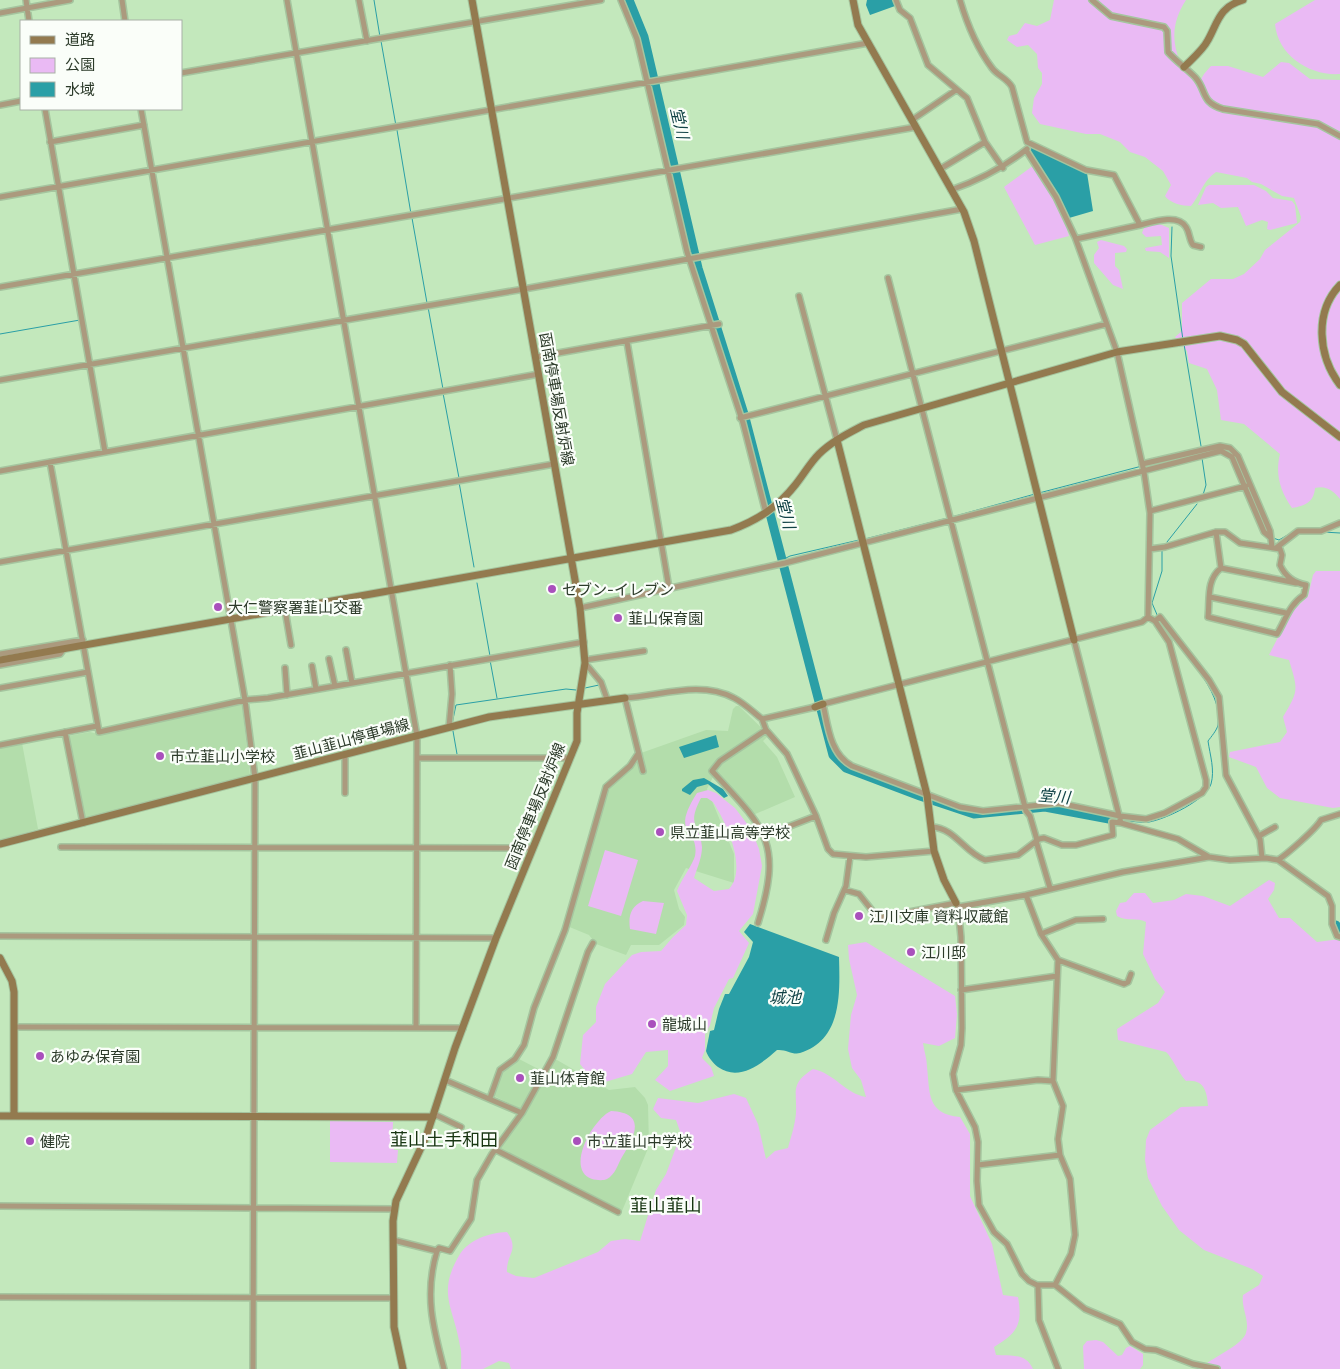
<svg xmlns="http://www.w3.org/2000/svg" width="1340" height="1369" viewBox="0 0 1340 1369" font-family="Inter,'Noto Sans JP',sans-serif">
<rect width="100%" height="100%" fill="#c3e8bc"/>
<path fill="#b3ddab" d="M 239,701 L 242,705 L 250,776 L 84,821 L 68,736 L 90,732 L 98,734 Z
M 736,706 L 739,706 L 769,735 L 763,741 L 777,757 L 795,797 L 753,815 L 715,773 L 707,789 L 734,854 L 734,883 L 686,868 L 674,890 L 679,909 L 685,917 L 684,925 L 659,945 L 631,945 L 626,955 L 596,944 L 589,935 L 567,926 L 608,787 L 616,783 L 637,763 L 641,753 L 706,730 L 728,731 L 733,709 Z
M 22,743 L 38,829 L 0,840 L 0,748 Z
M 519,1059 L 546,1073 L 553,1060 L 557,1060 L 609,1090 L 635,1087 L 645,1098 L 648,1105 L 649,1146 L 622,1211 L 499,1149 L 525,1111 L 492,1095 L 501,1072 Z"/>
<path fill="#eabaf4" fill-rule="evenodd" d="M 1054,0 L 1186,0 C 1171,23 1171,44 1183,68 C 1187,74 1193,76 1196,83 L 1200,81 L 1204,74 L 1211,66 L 1228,66 L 1263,77 L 1281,62 L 1289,63 L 1310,79 L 1340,80 L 1340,499 C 1334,491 1326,485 1315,488 C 1314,502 1305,506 1292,508 C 1280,491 1275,474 1280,454 L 1244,424 L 1221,420 L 1217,390 L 1207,369 L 1189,363 L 1187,351 L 1175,337 L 1182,331 L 1182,303 L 1211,279 L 1233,279 L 1244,274 L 1260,259 L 1265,250 L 1300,222 L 1301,217 L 1294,198 L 1282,196 L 1261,184 L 1252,182 L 1247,178 L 1216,172 C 1202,182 1202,192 1191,206 C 1182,206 1170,203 1165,196 L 1171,185 L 1163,171 L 1145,157 L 1130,152 L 1120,142 L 1100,134 L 1086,134 L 1040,124 L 1032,113 L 1034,98 L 1042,84 L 1042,73 L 1038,68 L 1037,54 L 1028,45 L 1017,47 L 1007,40 L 1009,36 L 1017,34 L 1025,23 L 1037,26 L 1050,20 Z
M 1315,0 L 1340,0 L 1340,74 C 1310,76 1278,56 1275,24 Z
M 1034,165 L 1070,229 L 1067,230 L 1069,236 L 1035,245 L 1004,187 Z
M 1209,185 L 1254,185 L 1266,191 L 1273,198 L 1292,201 L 1295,205 L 1297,223 L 1270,230 L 1267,229 L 1268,222 L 1262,220 L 1246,226 L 1238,207 L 1221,208 L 1213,203 L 1198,205 L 1206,187 Z
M 1157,223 L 1169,228 L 1169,258 L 1160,252 L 1146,251 L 1145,248 L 1162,245 L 1161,236 L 1146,237 L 1142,233 L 1144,228 Z
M 1101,240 L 1124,246 L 1127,249 L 1126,252 L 1115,253 L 1115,266 L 1119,270 L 1123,289 L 1113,285 L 1094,263 L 1094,255 L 1099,248 L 1097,242 Z
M 1316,571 L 1340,571 L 1340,807 L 1333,808 L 1280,798 L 1267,788 L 1256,767 L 1229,757 L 1230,752 L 1280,742 L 1287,732 L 1283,717 C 1299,690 1298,690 1289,660 L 1269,655 L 1290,614 L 1308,596 L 1313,575 Z
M 708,790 L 716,793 L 735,808 L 751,829 L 759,849 L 762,866 L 753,914 L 739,931 L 749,943 L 733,978 L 729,979 L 714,1008 L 710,1025 L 705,1034 L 705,1050 L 702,1058 L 711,1067 L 714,1076 L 670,1091 L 655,1080 L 668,1066 L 668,1050 L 646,1052 L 632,1074 L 605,1082 L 588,1074 L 580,1064 L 583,1035 L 596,1022 L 596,1007 L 605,984 L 632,955 L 641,952 L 661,951 L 673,937 L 686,925 L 687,915 L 677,891 C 681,880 693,864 695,856 C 700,827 669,837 697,793 ZM 701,798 L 707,798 L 713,802 C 726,822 748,868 729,889 L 714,891 L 694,878 C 697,868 702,858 702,847 C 700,823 686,827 701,798 Z
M 605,850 L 638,860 L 621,916 L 588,906 Z
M 1269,880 L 1275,883 L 1274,890 L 1268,899 L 1279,918 L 1290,918 L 1317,942 L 1340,939 L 1340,1369 L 1200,1369 C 1210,1358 1242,1346 1246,1333 C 1250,1320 1241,1308 1243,1295 L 1259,1285 L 1263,1276 L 1252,1269 L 1204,1250 L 1179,1230 L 1162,1206 L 1148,1178 L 1145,1160 L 1146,1140 L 1150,1130 L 1181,1107 L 1208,1106 C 1207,1091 1204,1079 1186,1081 C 1178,1072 1172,1057 1166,1052 L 1118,1040 L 1117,1029 L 1158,1003 L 1165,992 L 1155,979 L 1143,954 L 1146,922 C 1137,917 1127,922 1117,916 L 1116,911 L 1120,903 L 1126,902 L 1134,893 L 1145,893 L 1153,903 L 1174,900 L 1186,894 L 1203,896 L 1230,906 Z
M 643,901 L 664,903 L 656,934 L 630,929 C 628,916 631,906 643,901 Z
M 866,942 L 955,996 L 957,1014 L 955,1038 L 939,1046 L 923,1043 C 924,1051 927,1059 927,1067 C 930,1092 926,1114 960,1117 L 970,1134 L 970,1196 L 992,1244 L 1003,1295 L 1018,1297 C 1023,1325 1017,1333 994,1347 L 996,1355 C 1012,1356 1026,1353 1033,1369 L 511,1369 L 509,1363 L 499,1361 L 483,1369 L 461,1369 C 461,1362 462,1353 460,1346 C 454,1307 436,1294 460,1254 C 470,1239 489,1233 507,1232 C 520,1250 506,1254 507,1272 L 516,1276 L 534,1278 L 598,1252 L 611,1241 L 625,1239 L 640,1241 L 656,1190 L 666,1174 L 681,1134 L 676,1120 L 661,1118 L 653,1109 L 658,1098 L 698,1103 L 734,1094 L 746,1098 L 758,1124 L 766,1159 L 775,1151 L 788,1148 C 791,1137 795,1125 796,1113 C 797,1090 790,1084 813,1069 C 834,1073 846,1094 866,1097 L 861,1080 L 852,1068 L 848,1049 L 851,1015 L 857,995 L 849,959 L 848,945 Z
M 611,1111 C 648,1113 634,1137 622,1157 C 618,1164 615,1175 607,1179 C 603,1181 596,1180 592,1179 C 564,1169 594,1118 611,1111 Z
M 330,1121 L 393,1122 L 392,1145 L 394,1145 L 394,1150 L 398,1150 L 397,1163 L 330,1162 Z
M 1096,1340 L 1103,1342 L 1118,1356 L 1122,1355 L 1126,1348 L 1130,1346 L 1143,1354 L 1143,1365 L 1140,1369 L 1084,1369 L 1083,1346 L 1087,1341 Z"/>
<path fill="#2a9fa6" d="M 867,0 L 894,0 L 895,6 L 870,15 L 866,5 Z
M 1032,147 L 1087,173 L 1093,211 L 1069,218 L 1029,150 Z
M 716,735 L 719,747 L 684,758 L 679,747 Z
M 704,778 L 723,789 L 728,796 L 724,798 L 708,784 L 697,787 L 690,795 L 682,791 L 682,789 L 693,780 Z
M 750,924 L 839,957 C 840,994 842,1040 800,1053 C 792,1055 786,1049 777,1050 C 761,1064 739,1082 718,1067 C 713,1063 708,1057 706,1051 L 710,1031 L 714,1030 L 719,1009 L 725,994 L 729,994 L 749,957 L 753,942 L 744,932 Z"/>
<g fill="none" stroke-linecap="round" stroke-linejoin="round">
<path stroke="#2a9fa6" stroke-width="1" d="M 374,0 L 380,37
M 381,41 L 396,126
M 397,130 L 411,214
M 412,218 L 427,303
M 1172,227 L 1171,256 L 1183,340
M 428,307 L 443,389
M 0,334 L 80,320
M 1184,344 L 1201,446
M 443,393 L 459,478
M 1187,456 L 1207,451
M 1235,457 L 1246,483
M 1202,458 L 1206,485 L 1203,495
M 459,482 L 474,567
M 1248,487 L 1267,531
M 1039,493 L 1142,466
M 952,517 L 1035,494
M 1323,532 L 1340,533
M 1273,538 L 1279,540 L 1291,533
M 865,539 L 948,518
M 1167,542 L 1197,504
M 782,560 L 790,556 L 859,540
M 477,583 L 490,656
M 1158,617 L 1152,603 L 1162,571 L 1162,550
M 490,660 L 497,698
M 585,688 L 599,685
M 452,724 L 456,705 L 566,689 L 576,690
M 453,731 L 457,754
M 1109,819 L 1118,820
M 1122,820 C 1131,821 1140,823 1149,822 C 1166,819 1206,800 1211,784 C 1215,770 1210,755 1208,741 C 1211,737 1217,730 1218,725 C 1224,689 1180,652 1163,625"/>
<path stroke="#2a9fa6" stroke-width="9" d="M 629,0 L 644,37 L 698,268 L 744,414 L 833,755 L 846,768 L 920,796 L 974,814 L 1045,807 L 1109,819
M 1336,925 L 1340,932"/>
<g stroke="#a5c59f" stroke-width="8">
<path id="street" d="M 26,0 L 29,21
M 122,0 L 125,21
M 287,0 L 417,736 L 416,1027
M 359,0 L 367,41
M 621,0 L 637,39 L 687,252 L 743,423 L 766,513
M 896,0 L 900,10 L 910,18 L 928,65 L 967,98 L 985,142 L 1003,168
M 960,0 C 967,24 977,48 992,68 C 998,76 1007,78 1012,87 L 1027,142 L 1086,170 L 1114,175 L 1140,225 L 1076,239
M 1092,0 L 1111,16 L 1164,27 L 1167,31 L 1168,52 C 1176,61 1186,68 1195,77 C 1207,90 1200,102 1223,109 L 1318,124 L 1340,136
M 0,13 L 70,0
M 181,73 L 601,0
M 0,105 L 21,101
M 45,109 L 105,452
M 141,109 L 245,700 L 255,778 L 253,1369
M 912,120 L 956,90
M 50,142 L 144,125
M 1026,150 L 1056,197 L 1075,237 L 1117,352 L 1144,472 L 1150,513 L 1148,617 L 1142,622 L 823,704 C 828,726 830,754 852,766 L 960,807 L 983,811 L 1059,803 L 1120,816 L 1146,819 L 1165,813 L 1202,793 L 1206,787 L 1206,780 L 1169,642 L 1155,621 L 1148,617
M 940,169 L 985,142
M 951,190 C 980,180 1003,168 1027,149
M 0,197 L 868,43
M 1140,225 C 1152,222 1178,213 1186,227 C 1190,233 1189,240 1193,245 L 1201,247
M 888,278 L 1026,811 L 1030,816 L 1037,840
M 0,287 L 916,127
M 799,296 L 837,440
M 627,342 L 669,588
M 536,357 L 719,324
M 0,380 L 524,289 L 962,209
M 740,418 L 1106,324
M 50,462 L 99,732 L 245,700 L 268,698 L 584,642
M 1142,464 L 1220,446 L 1230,448 L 1238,456 L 1270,531 L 1272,547
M 0,471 L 539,374
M 1150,511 L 1246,486
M 1276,548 L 1298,531 L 1321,531 L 1340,523
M 1150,549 L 1165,547 L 1216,532 L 1225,532 L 1240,543 L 1280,549 L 1282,555 L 1280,565 C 1285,576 1294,583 1306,585 L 1304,595 C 1289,605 1286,619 1277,634 L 1208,617 C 1210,599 1206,580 1221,568 L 1216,532
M 0,562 L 554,464
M 1221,568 L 1296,583
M 1210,597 L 1286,613
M 580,608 L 785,563 L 1221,451 L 1232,457 L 1264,532 L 1270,537
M 285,610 L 291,645
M 1155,621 L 1160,617 L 1209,680 L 1219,697 L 1226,775 L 1260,839 L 1262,858
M 1074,640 L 1121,823 L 1178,839 L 1209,857 L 1230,860 L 1266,858 L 1278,860 L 1328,896 L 1332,906 L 1332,924 L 1337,936 L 1340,937
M 346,650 L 352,683
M 0,654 L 83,640
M 329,659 L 335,686
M 585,660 L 644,651
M 585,663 L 601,682 L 607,699
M 0,665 L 60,654 L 63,650
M 312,666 L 316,689
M 285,668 L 287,695
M 0,688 L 88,672
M 762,719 L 766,730 L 787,754 L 816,816 L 828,849 L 833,854 L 866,857 L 934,851
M 449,727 L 452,694 L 450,665
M 65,732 L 83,823
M 0,745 L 97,726
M 417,758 L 569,758
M 643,771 L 625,698 C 660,696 700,680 734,698 C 744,703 753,712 762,719 L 815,707
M 345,793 L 345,755
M 932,827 C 955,828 964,852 985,860 L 1018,855 L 1039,839 L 1044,838 L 1062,845 L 1076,845 L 1113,835 L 1112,822 L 1121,823
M 764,836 L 816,816
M 1259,836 L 1275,827
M 1036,841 L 1050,888
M 61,847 L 532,848
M 1278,860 C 1287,854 1316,829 1321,820 L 1340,814
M 845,890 L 859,894 L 878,918 L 956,903 L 958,907 L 961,937 L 962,1028 L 961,1045 L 953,1074 L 956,1090 L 975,1127 L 978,1142 L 977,1181 L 979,1205 L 994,1232 L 1007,1244 L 1022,1274 L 1029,1281 L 1037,1285 L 1055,1285 L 1085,1309 L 1120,1324 L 1132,1342 L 1145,1349 L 1156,1350 L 1193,1364 L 1217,1369
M 1026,895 L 1041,934 L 1058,960 L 1053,1081 L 1063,1106 L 1058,1139 L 1060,1155 L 1070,1179 L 1075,1235 L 1071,1254 L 1055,1285
M 958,907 L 1026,895 L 1123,872 L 1209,857
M 758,923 C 783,843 766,829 712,771 L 720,761 L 766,730
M 1041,934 L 1076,920 L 1103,919
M 0,936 L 496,938
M 826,940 L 834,913 L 846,886 L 850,856
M 1058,960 L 1124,984 L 1128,982 L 1131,974
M 961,990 L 1057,976
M 14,1027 L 463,1028
M 445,1080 L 522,1113
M 956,1090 L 1038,1080 L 1053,1081
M 490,1098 L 500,1070 L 515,1059 L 524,1045 L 534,1008 L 565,930 L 606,787 L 630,766 L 638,754
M 434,1114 L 461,1127
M 496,1150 L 618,1212
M 978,1165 L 1060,1155
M 0,1206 L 394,1209
M 393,1240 L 437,1251 L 439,1248 L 450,1251 L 471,1219 L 477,1180 L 492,1154 L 522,1113 L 553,1057 L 588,952 L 593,943
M 437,1251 C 424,1294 433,1328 444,1369
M 1038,1285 L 1039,1320 L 1058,1369
M 0,1297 L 394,1298"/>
</g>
<g stroke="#a5c59f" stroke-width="9">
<path id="secondary" d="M 853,0 L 858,25 L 964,212 L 974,241 L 1074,640
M 1184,67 C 1192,59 1203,50 1208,40 C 1218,22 1219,7 1243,0
M 1340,285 C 1314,312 1318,356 1340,385
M 837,440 L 927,795 L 934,851 L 944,880 L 956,903
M 0,660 L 731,530 C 758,520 778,507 796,484 C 804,474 810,463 819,454 C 832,441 849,433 864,425 L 1117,352 L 1220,336 L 1237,340 L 1244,344 L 1282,392 L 1340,437
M 815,707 L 823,704
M 0,844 L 489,717 L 625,698
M 0,958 L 12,981 L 14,992 L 14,1116
M 0,1116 L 433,1117
M 403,1369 L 394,1327 L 393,1221 L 396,1201 L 426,1137 L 455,1048 L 496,938 L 577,741 L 577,713 L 585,663 L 580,608 L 472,0"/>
</g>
<use href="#street" stroke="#ab9a7e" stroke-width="5"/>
<use href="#secondary" stroke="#937a4f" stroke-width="7"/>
</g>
<g fill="#a950bc" stroke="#fafef9" stroke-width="2">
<circle cx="552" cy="589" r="5"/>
<circle cx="218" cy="607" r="5"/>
<circle cx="618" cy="618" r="5"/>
<circle cx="160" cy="756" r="5"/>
<circle cx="660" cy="832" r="5"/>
<circle cx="859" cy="916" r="5"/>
<circle cx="911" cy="952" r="5"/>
<circle cx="652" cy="1024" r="5"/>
<circle cx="40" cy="1056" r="5"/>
<circle cx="520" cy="1078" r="5"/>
<circle cx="30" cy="1141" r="5"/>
<circle cx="577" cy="1141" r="5"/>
</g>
<g text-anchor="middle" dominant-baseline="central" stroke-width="4.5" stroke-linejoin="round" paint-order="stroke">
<g font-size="15" fill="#2c3b2a" stroke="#fafef9">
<text transform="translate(557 399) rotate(80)">函南停車場反射炉線</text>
<text transform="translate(351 739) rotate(-15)">韮山韮山停車場線</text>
<text transform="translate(535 806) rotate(-68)">函南停車場反射炉線</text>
</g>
<g font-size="15" fill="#2c3b2a" stroke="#fafef9" text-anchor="start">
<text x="562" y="589">セブン-イレブン</text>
<text x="228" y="607">大仁警察署韮山交番</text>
<text x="628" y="618">韮山保育園</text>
<text x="170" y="756">市立韮山小学校</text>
<text x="670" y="832">県立韮山高等学校</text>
<text x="869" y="916">江川文庫 資料収蔵館</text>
<text x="921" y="952">江川邸</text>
<text x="662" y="1024">龍城山</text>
<text x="50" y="1056">あゆみ保育園</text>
<text x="530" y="1078">韮山体育館</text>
<text x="40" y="1141">健院</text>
<text x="587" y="1141">市立韮山中学校</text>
</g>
<g font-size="16" font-style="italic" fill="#114346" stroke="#fafef9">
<text transform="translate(680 123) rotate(77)">堂川</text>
<text transform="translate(786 513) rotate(75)">堂川</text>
<text transform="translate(1054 796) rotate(5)">堂川</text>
<text x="785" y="997">城池</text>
</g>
<g font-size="18" fill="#173511" stroke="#fafef9">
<text x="444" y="1139">韮山土手和田</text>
<text x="666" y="1205">韮山韮山</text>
</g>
</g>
<rect x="20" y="20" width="162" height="90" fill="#fafef9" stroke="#a8b0a6"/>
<rect x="30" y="36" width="25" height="8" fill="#937a4f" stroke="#a8b0a6"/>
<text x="65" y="45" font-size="15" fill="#2c3b2a">道路</text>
<rect x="30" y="58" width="25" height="15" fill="#eabaf4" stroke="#a8b0a6"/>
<text x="65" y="70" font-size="15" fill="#2c3b2a">公園</text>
<rect x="30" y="82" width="25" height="15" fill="#2a9fa6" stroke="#a8b0a6"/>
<text x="65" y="95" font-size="15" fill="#2c3b2a">水域</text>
</svg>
